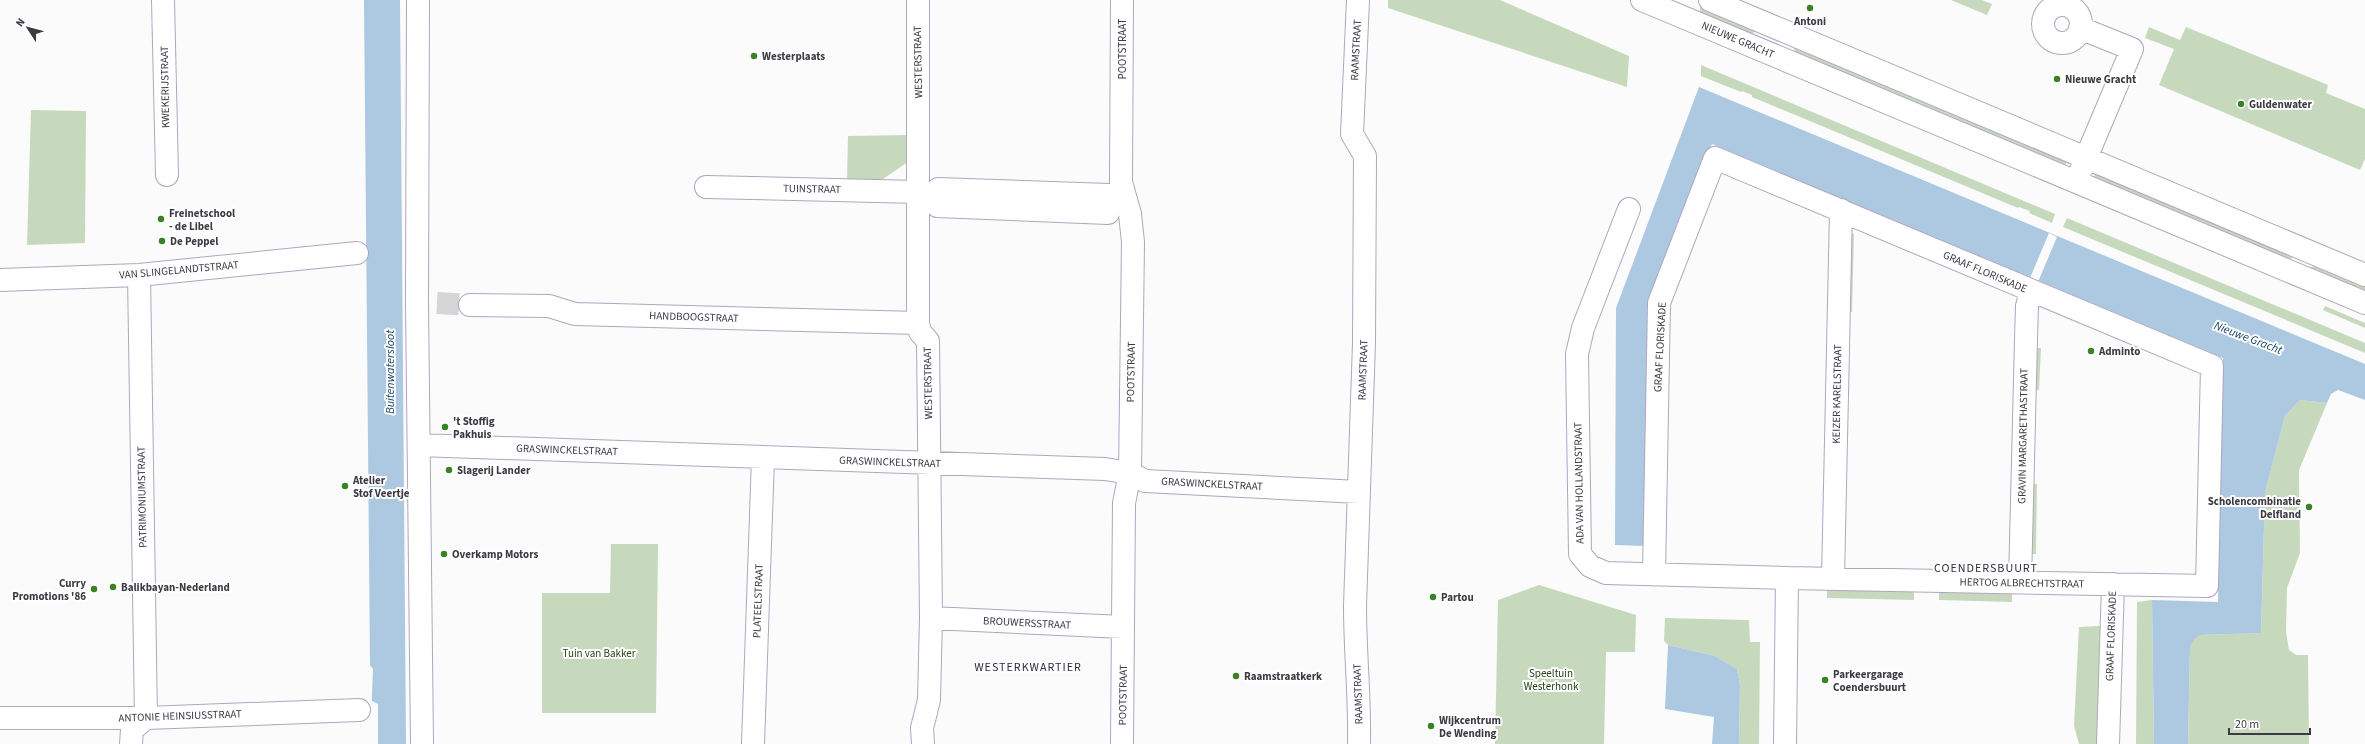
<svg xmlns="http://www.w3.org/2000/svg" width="2365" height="744" viewBox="0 0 2365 744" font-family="'Source Sans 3',sans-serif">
<rect width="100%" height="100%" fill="#fbfbfb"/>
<path fill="#c7d9bc" d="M 1388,0 L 1500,0 L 1629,56 L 1627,87 L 1388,8 Z
M 1951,0 L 1982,0 L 1992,4 L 1987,15 Z
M 1700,2 L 1758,31 L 1745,36 L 1700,17 Z
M 2186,27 L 2328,85 L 2326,93 L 2365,109 L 2365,159 L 2360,170 L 2159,85 L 2174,49 L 2145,38 L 2149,27 L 2180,40 Z
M 1792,45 L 2069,157 L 2063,169 L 1798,58 Z
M 1701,65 L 2055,214 L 2052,223 L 2029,213 L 2030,211 L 2019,207 L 2018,208 L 1752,97 L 1752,95 L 1742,91 L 1741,92 L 1701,76 Z
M 31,110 L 86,111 L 85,243 L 27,245 Z
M 908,135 L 908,162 L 880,181 L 847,180 L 848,136 Z
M 2097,169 L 2297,256 L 2284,261 L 2092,181 Z
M 2067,218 L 2365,343 L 2365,353 L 2063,227 Z
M 1848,233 L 1854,234 L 1852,312 L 1846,312 Z
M 2322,263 L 2365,281 L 2365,295 L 2309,268 Z
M 2325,306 L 2365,323 L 2365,328 L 2323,310 Z
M 2034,348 L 2041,348 L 2039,390 L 2033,390 Z
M 2300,400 L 2327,403 L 2299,470 L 2300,553 L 2287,588 L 2286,631 L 2289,650 L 2296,655 L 2308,655 L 2309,744 L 2188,744 L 2190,647 L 2193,639 L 2201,635 L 2261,633 L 2265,492 L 2285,416 Z
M 2031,484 L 2037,484 L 2036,554 L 2030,554 Z
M 611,544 L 658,544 L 656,713 L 542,713 L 542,593 L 610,593 Z
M 1539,585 L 1636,615 L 1635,652 L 1606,652 L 1604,744 L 1495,744 L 1498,600 Z
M 1827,590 L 1914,592 L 1914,600 L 1827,598 Z
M 1939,592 L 2012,594 L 2012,602 L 1939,600 Z
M 2152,600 L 2154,744 L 2136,744 L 2137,602 Z
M 1665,618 L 1749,620 L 1750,642 L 1760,642 L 1759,744 L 1739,744 L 1740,685 L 1737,669 L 1715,656 L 1668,645 L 1664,641 Z
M 2100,626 L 2097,744 L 2079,744 L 2074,726 L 2079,627 Z"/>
<path fill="#adc8e1" d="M 364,0 L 400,0 L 406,744 L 370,744 L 373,669 L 370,665 Z
M 1699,87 L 2365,364 L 2365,400 L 2338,390 L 2331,394 L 2327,403 L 2300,400 L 2285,416 L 2265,492 L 2261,633 L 2201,635 L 2194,639 L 2190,647 L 2188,744 L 2154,744 L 2152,600 L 2218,602 L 2223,358 L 1712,144 L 1651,302 L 1646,546 L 1615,545 L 1616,308 Z
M 1668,645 L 1715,656 L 1737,669 L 1740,685 L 1739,744 L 1712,744 L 1714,717 L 1665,709 Z"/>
<path fill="#fbfbfb" d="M 2049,233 L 2057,237 L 2038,282 L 2030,278 Z
M 370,700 L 378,704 L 378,744 L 368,744 L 368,706 Z"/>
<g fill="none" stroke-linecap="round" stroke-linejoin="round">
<path stroke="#d5d4d6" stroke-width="22" stroke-dasharray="22 11" stroke-linecap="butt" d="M 437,303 L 470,305"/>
<g stroke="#afa6bf" stroke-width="24">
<path id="minor" d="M 163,0 L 167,175
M 418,0 L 417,303 L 422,744
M 918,0 L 918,323 L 920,332 L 928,341 L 931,618 L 929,700 L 922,728 L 923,744
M 1122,0 L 1121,182 L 1130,214 L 1133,242 L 1130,473 L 1124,503 L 1122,744
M 1358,0 L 1352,134 L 1365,156 L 1364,343 L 1355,606 C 1355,652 1360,698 1359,744
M 1642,0 L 2365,303
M 1710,0 L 2365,275
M2043 24a19 19 0 1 1 38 0a19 19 0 1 1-38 0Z
M 2080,28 L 2132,49 L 2081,170
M 706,187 L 918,192
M 918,199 L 937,200 L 938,189 L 1109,195 L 1108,203 L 1125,201
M 937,200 L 937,206 L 1108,213 L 1108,203
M 1629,209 L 1583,328 L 1577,354 L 1580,554 L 1590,566 L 1606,573 L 1787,578 L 1785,744
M 0,280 L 139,275 L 357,253
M 470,305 L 549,306 L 575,314 L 918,323
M 419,445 L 1105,469 L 1130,473 L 1145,481 L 1359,492
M 1654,574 L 1659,303 L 1715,158 L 2212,366 L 2207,586 L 1787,578
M 1833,579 L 1841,210
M 2020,582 L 2026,339 L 2027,306 L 2031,291
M 931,618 L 1123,627
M 0,718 L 146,718 L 359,710
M 131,744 L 132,730 L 146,718 L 139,275
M 753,744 L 763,458
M 2108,744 L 2113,584"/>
</g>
<use href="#minor" stroke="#fff" stroke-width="22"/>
</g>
<g fill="#3b8227" stroke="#fff" stroke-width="1.5">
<circle cx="1810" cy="8" r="4"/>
<circle cx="754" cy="56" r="4"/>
<circle cx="2057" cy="79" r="4"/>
<circle cx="2241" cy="104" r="4"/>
<circle cx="161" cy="219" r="4"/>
<circle cx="162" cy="241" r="4"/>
<circle cx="2091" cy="351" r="4"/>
<circle cx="445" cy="427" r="4"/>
<circle cx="449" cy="470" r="4"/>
<circle cx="345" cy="486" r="4"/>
<circle cx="2309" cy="507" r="4"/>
<circle cx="444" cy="554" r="4"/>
<circle cx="113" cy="587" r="4"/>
<circle cx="94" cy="589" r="4"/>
<circle cx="1433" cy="597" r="4"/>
<circle cx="1236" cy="676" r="4"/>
<circle cx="1825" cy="680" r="4"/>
<circle cx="1431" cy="726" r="4"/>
</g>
<g text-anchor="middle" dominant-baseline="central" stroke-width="4" stroke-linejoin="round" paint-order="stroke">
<g font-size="11" font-weight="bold" fill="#3d3a44" stroke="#fff" text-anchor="start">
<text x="1810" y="21" text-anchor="middle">Antoni</text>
<text x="762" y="56">Westerplaats</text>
<text x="2065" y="79">Nieuwe Gracht</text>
<text x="2249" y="104">Guldenwater</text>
<text x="169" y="213">Freinetschool<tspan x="169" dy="13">- de Libel</tspan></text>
<text x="170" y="241">De Peppel</text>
<text x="2099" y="351">Adminto</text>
<text x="453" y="421">'t Stoffig<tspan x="453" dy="13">Pakhuis</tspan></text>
<text x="457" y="470">Slagerij Lander</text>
<text x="353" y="480">Atelier<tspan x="353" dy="13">Stof Veertje</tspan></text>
<text x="2301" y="501" text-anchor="end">Scholencombinatie<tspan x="2301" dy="13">Delfland</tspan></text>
<text x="452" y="554">Overkamp Motors</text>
<text x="86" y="583" text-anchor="end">Curry<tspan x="86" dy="13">Promotions '86</tspan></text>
<text x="121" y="587">Balikbayan-Nederland</text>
<text x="1441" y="597">Partou</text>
<text x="1833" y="674">Parkeergarage<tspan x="1833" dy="13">Coendersbuurt</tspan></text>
<text x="1244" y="676">Raamstraatkerk</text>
<text x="1439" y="720">Wijkcentrum<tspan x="1439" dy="13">De Wending</tspan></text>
</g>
<g font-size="11" fill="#3d3a44" stroke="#fff">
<text transform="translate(1738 40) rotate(23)">NIEUWE GRACHT</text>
<text transform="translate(1122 49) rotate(-90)">POOTSTRAAT</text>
<text transform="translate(1356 50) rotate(-87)">RAAMSTRAAT</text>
<text transform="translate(918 62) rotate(-91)">WESTERSTRAAT</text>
<text transform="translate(165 87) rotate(-91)">KWEKERIJSTRAAT</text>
<text transform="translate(812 189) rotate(1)">TUINSTRAAT</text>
<text transform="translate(179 270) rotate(-5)">VAN SLINGELANDTSTRAAT</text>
<text transform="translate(1985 272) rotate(23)">GRAAF FLORISKADE</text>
<text transform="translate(694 317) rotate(2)">HANDBOOGSTRAAT</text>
<text transform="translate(1660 347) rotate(-87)">GRAAF FLORISKADE</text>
<text transform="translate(1363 370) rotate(-88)">RAAMSTRAAT</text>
<text transform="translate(1131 372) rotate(-89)">POOTSTRAAT</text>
<text transform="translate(928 383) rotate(-91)">WESTERSTRAAT</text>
<text transform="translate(1837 394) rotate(-89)">KEIZER KARELSTRAAT</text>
<text transform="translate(2023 436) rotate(-89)">GRAVIN MARGARETHASTRAAT</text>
<text transform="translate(567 450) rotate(2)">GRASWINCKELSTRAAT</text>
<text transform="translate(890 462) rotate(2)">GRASWINCKELSTRAAT</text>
<text transform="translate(1579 483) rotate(-91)">ADA VAN HOLLANDSTRAAT</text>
<text transform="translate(1212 484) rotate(3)">GRASWINCKELSTRAAT</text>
<text transform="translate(142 497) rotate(-91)">PATRIMONIUMSTRAAT</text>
<text transform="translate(2022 583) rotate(1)">HERTOG ALBRECHTSTRAAT</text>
<text transform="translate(758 601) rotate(-88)">PLATEELSTRAAT</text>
<text transform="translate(1027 623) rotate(3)">BROUWERSSTRAAT</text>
<text transform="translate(2111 636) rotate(-88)">GRAAF FLORISKADE</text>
<text transform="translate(1358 694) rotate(-92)">RAAMSTRAAT</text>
<text transform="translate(1123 695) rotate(-89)">POOTSTRAAT</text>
<text transform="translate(180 716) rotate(-2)">ANTONIE HEINSIUSSTRAAT</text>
</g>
<g font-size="11" fill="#274014" stroke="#fff">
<text x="599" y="653">Tuin van Bakker</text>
<text x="1551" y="673">Speeltuin<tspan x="1551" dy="13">Westerhonk</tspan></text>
</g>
<g font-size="12" font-style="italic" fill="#194567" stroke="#fff">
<text transform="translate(2248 338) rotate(21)">Nieuwe Gracht</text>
<text transform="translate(390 372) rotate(-90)">Buitenwatersloot</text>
</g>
<g font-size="12" letter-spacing="1" fill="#342c40" stroke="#fff">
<text x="1986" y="568">COENDERSBUURT</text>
<text x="1028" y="667">WESTERKWARTIER</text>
</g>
</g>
<g transform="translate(28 28) rotate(306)" stroke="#ffffff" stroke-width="3" paint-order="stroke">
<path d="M0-3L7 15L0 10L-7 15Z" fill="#3d3a44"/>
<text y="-6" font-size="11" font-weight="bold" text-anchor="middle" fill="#3d3a44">N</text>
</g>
<path d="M2229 728v6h81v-6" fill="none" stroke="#3d3a44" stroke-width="2"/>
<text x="2235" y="728" font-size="12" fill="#3d3a44" stroke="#ffffff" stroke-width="3" paint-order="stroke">20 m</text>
</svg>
